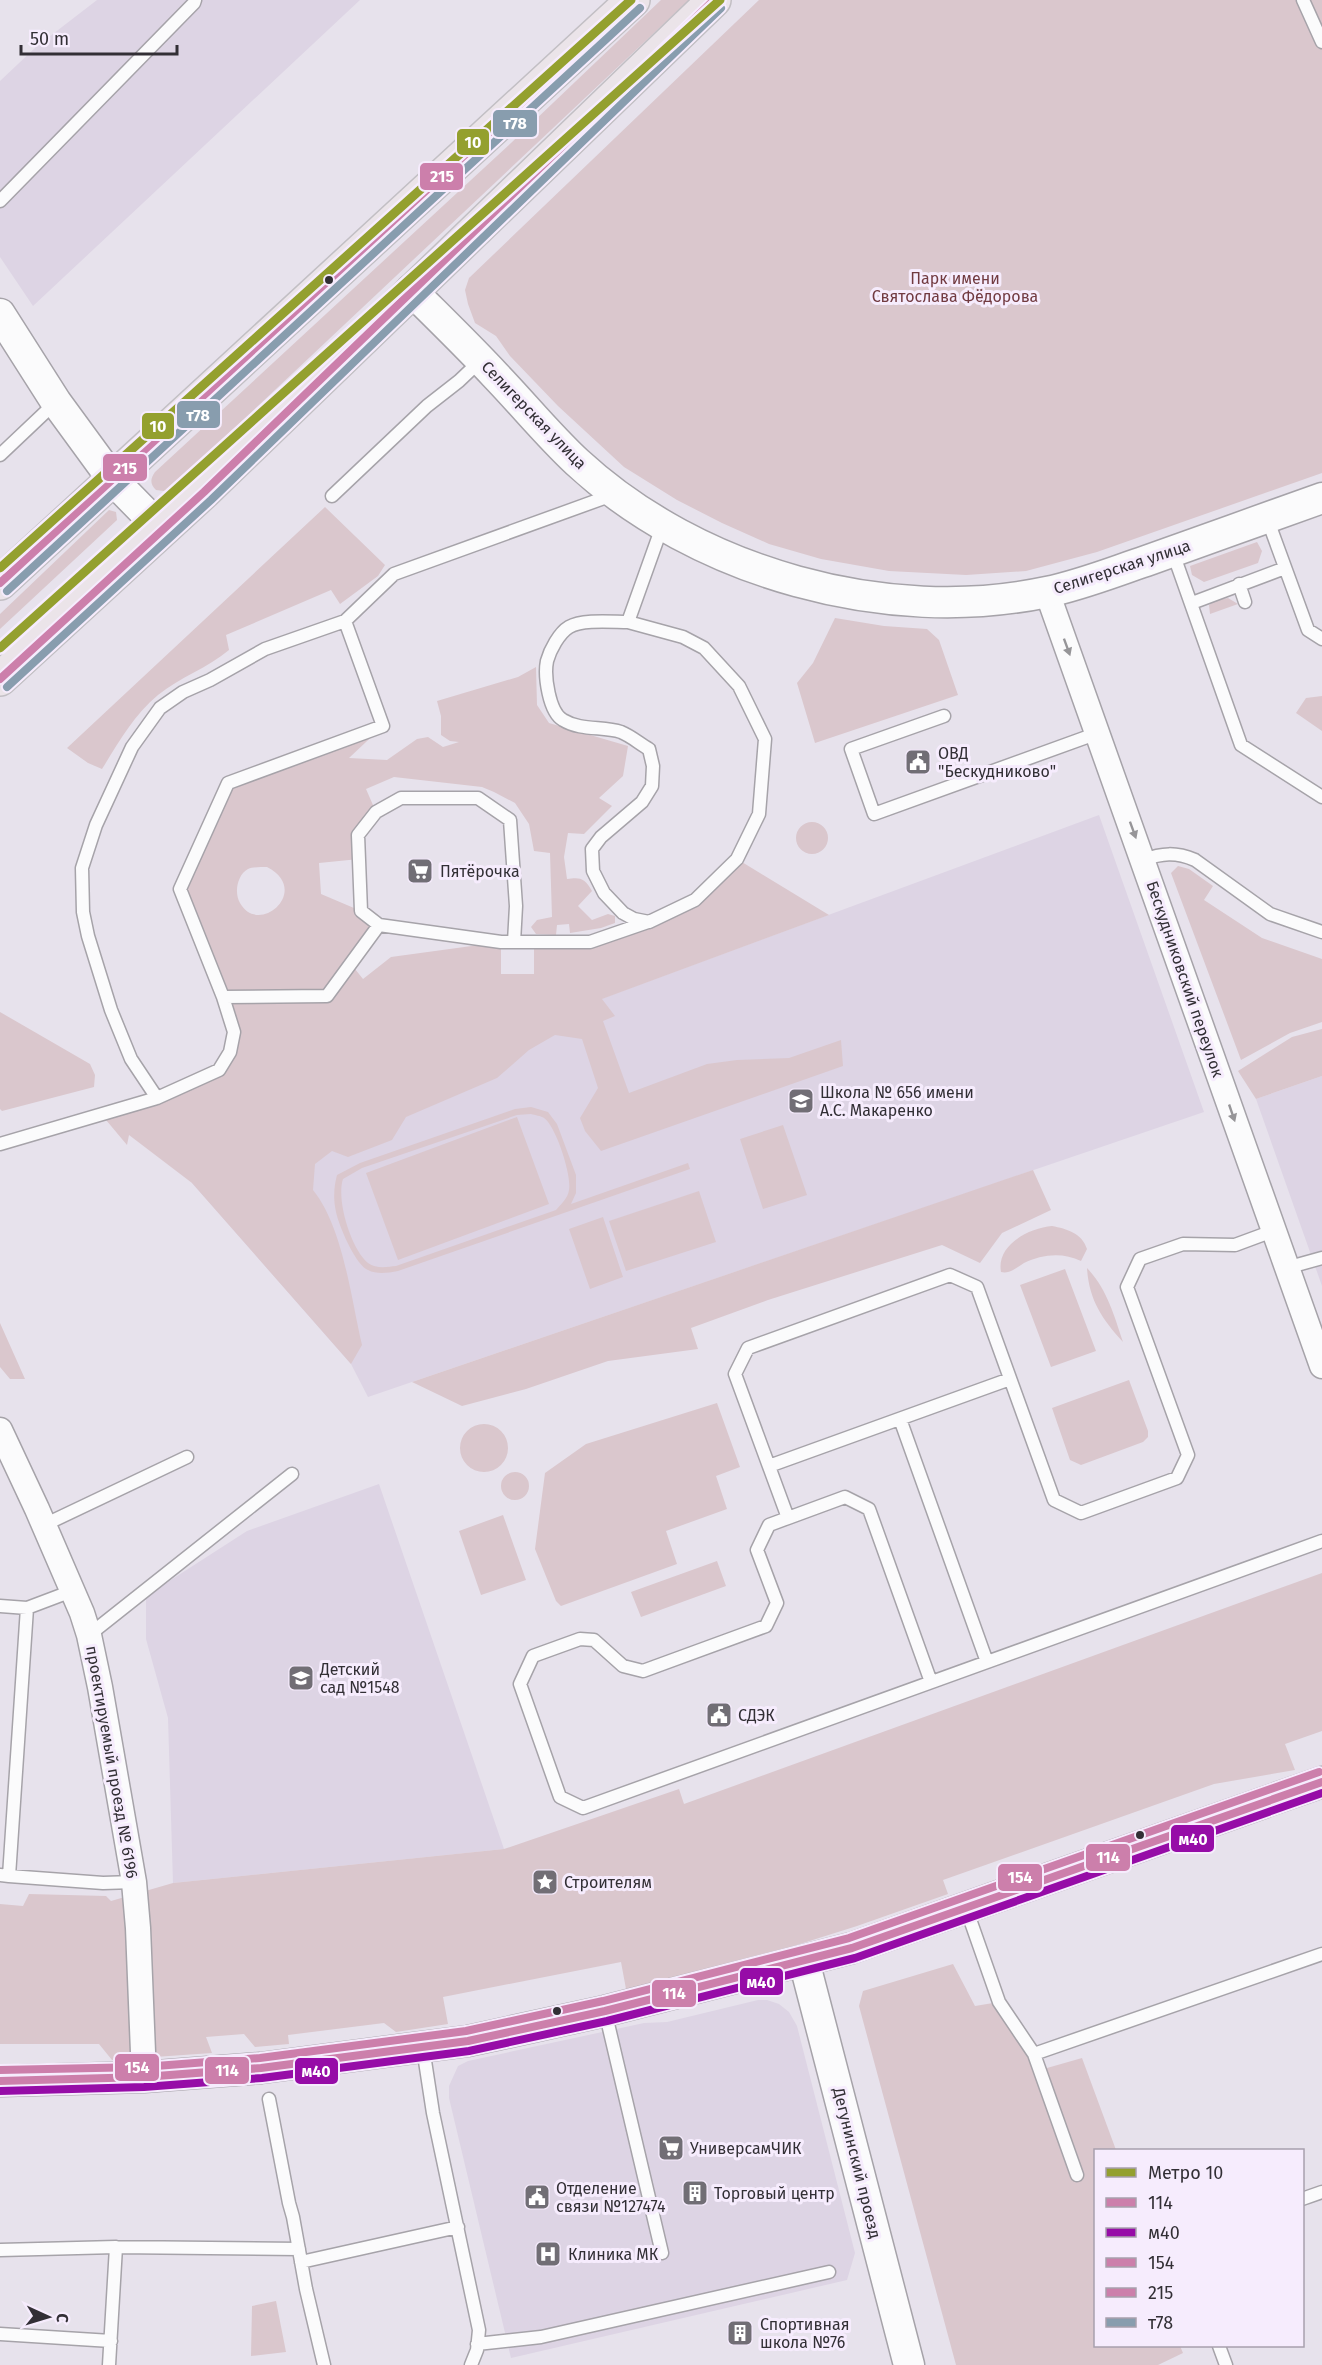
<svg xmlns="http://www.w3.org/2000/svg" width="1322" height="2365" viewBox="0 0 1322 2365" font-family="'Fira Sans',sans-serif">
<rect width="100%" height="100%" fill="#e7e2ec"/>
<path fill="#ddd4e4" d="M 97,0 L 360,0 L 33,306 L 0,257 L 0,81 L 36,47 Z
M 1099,815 L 1204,1112 L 368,1397 L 351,1364 L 192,1183 L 544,1020 Z
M 1322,1076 L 1322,1286 L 1256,1099 Z
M 379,1484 L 504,1849 L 173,1883 L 168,1718 L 146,1639 L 146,1596 L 247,1531 Z
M 758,2000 L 767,2000 L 779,2004 L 789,2012 L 797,2026 L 855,2253 L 847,2280 L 511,2358 L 449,2098 L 449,2086 L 458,2066 L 468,2061 L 644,2023 L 667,2022 Z"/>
<path fill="#dac7cd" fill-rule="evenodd" d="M 661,0 L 689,0 L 171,488 L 164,491 L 156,490 C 150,484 150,479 155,472 L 511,143 Z
M 759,0 L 1322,0 L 1322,473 L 1097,552 L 1026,571 L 966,575 L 889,571 L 821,559 L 769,544 L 722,523 L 677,500 L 624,467 L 558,406 L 510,356 L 496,336 L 475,323 L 468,304 L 465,290 L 469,278 Z
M 325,507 L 385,565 L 378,576 L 340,604 L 331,590 L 226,635 L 229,650 C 208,668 180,677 158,695 C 133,716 119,742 102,769 L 88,763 L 67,748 Z
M 109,510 L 116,512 L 117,520 L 0,629 L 0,614 Z
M 1257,542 L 1262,551 L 1258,563 L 1204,582 L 1192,575 L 1190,566 Z
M 1228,598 L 1238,604 L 1210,614 L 1209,605 L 1216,600 Z
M 835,618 L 884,626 L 927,629 L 939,640 L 958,695 L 815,743 L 797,683 L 813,663 Z
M 536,667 L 537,705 L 549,723 L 628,746 L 623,776 L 599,798 L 612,806 L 584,834 L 568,833 L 564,857 L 567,879 C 580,877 585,878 592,891 L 578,906 L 592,920 L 608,914 L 615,916 L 615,923 L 601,928 L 570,933 L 569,924 L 557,925 L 556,935 L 536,934 L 531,927 L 537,920 L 552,917 L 550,853 L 534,851 L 529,824 L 515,803 L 494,792 L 482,787 L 394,777 L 366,789 L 376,812 L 359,835 L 359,859 L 319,863 L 321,894 L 361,911 L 379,925 L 351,964 L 363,979 L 391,957 L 501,942 L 501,974 L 534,974 L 534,942 L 590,942 L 695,900 L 737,859 L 829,915 L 602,999 L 615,1016 L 603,1021 L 629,1093 L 707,1064 L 737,1060 L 789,1058 L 841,1040 L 843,1066 L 601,1151 L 585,1131 L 580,1118 L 598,1088 L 582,1039 L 555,1035 L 529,1050 L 497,1078 L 406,1117 L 392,1140 L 348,1157 L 332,1151 L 315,1164 L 313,1190 C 343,1227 351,1298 362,1345 L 351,1364 L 192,1183 L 129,1135 L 127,1145 L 101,1114 L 219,1070 L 234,1032 L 180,889 L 228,783 L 383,726 L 349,758 L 387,760 L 417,739 L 428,737 L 443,747 L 459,742 L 450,741 L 441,735 L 441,716 L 437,701 L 518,677 ZM 267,867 C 312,890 259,937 240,903 C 234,893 237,875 248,869 C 253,867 261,867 267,867 Z
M 1322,696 L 1322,731 L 1296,713 L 1306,698 Z
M796 838a16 16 0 1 1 32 0a16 16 0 1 1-32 0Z
M 1178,866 L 1189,869 L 1213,886 L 1204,900 L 1262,938 L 1322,959 L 1322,1022 L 1290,1033 L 1241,1060 L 1171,873 Z
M 0,1012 L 90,1064 L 95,1075 L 94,1087 L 2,1111 L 0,1109 Z
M 1322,1029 L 1322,1076 L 1256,1099 L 1238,1071 L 1292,1037 Z
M 531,1107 L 548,1112 L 557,1124 L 576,1175 L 576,1193 L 571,1204 L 688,1163 L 690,1169 L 398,1271 C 387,1273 376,1275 366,1269 C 354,1261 339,1226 336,1212 C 333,1199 334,1186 337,1175 L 360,1163 L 515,1109 ZM 531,1114 C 535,1115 541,1116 544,1118 C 556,1126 572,1176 569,1190 C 568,1198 561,1204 556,1210 L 396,1266 C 387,1267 376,1269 368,1263 C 351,1249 336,1200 343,1179 L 362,1168 L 517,1115 Z
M 517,1117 L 549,1204 L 398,1260 L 366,1173 Z
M 783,1125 L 807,1195 L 763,1209 L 740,1139 Z
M 1033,1170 L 1051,1210 L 1002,1233 L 980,1263 L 942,1245 L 768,1300 L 691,1328 L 698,1349 L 608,1361 L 526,1389 L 462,1406 L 412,1382 Z
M 699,1191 L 716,1242 L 626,1271 L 609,1221 Z
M 603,1217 L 623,1277 L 590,1289 L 569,1229 Z
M 1052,1226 C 1067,1229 1082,1233 1087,1249 L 1081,1261 C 1063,1252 1042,1254 1024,1263 C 1016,1268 1010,1274 1001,1272 C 996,1245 1029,1228 1052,1226 Z
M 1087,1268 C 1107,1289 1114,1315 1123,1342 C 1102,1319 1089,1300 1087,1268 Z
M 1065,1269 L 1096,1351 L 1051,1367 L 1020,1285 Z
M 0,1323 L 25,1379 L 10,1379 L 0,1367 Z
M 1129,1380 L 1148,1431 L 1148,1437 L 1143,1442 L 1081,1465 L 1070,1460 L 1052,1408 Z
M 717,1403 L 740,1467 L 716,1476 L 727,1509 L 666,1531 L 677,1564 L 561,1606 L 556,1601 L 535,1549 L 545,1473 L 586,1444 Z
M460 1448a24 24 0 1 1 48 0a24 24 0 1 1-48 0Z
M501 1486a14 14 0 1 1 28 0a14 14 0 1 1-28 0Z
M 503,1515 L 526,1580 L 481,1595 L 459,1531 Z
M 717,1561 L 726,1586 L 641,1617 L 631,1592 Z
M 1322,1573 L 1322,1731 L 1285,1744 L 1295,1770 L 1214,1784 L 943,1880 L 948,1894 L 857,1926 L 781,1950 L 626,1989 L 621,1962 L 443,1997 L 448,2024 L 396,2032 L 384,2023 L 288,2035 L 289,2044 L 255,2047 L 244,2034 L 206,2037 L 212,2053 L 112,2060 L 99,2044 L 0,2044 L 0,1904 L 23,1906 L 29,1894 L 106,1896 L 111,1901 L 173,1883 L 504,1849 L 679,1789 L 684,1804 Z
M 953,1964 L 975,2006 L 999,2002 L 1040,2070 L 1082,2058 L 1116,2150 L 1096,2150 L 1096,2346 L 1180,2346 L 1183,2353 L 1158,2365 L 956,2365 L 859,2006 L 863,1991 Z
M 276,2301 L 286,2352 L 251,2356 L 252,2306 Z"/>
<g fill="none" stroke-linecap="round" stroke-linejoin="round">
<g stroke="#a6a3a9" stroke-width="15">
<path id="service" d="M 1303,0 L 1322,42
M 0,201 L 194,3 L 195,0
M 0,455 L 56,402
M 332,496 L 427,406 L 459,381 L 480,361
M 1267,518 L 1308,630 L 1322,639
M 1173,553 L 1241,745 L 1322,797
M 1239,584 L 1245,602
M 1192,603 L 1285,568
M 628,622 L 683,637 L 704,648 L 739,686 L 765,739 L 759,814 L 737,859 L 695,900 L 649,922 L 634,919 L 623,913 L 604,893 L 593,871 L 592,849 L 601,837 L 642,802 L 652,786 L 653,766 L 649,749 C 640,744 631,736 621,732 C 603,726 581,731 563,720 C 549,712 544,676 547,661 C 550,650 559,633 569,627 C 583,619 612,622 628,622 L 663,524
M 944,716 L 851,749 L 874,814 L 1098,733
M 1143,860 C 1162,853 1176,852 1195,860 L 1270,914 L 1322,932
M 379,925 L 361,911 L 358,835 L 376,812 L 401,798 L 478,798 L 510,820 L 516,906 L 514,942
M 223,997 L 327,996 L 379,925 L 501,942 L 590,942 L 648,922
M 157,1098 L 131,1059 L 111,1010 L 88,936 L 83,912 L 82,868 L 96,825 L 132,747 L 160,708 L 183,692 L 210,680 L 265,649 L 345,621
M 0,1144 L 157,1098 L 219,1070 L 230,1052 L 234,1032 L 223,997 L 180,889 L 228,783 L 383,726 L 345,621 L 394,574 L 615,494
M 1286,1268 L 1322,1258
M 900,1419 L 987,1662
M 769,1466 L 1010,1379
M 788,1518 L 769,1525 L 757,1550 L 777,1603 L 766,1626 L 643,1671 L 623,1666 L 594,1640 L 580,1639 L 533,1656 L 520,1684 L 560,1797 L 583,1808 L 1322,1541
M 44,1525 L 187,1457
M 0,1606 L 27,1608
M 89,1635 L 292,1474
M 931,1682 L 869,1509 L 845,1497 L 788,1518 L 735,1374 L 748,1348 L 950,1275 L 977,1287 L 1054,1500 L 1081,1513 L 1177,1478 L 1188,1455 L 1127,1287 L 1140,1259 L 1183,1244 L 1235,1245 L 1273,1231
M 0,1875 L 9,1876 L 27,1608 L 72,1591
M 9,1876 L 103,1883 L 134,1882
M 966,1908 L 999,2002 L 1034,2054 L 1077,2175
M 605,2011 L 662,2253
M 423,2048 L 433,2113 L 479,2330 L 477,2350 L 471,2365
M 1034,2054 L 1322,1954
M 269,2099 L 289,2203 L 293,2217 L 306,2289 L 324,2365
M 1302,2199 L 1322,2192
M 0,2250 L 116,2247 L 299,2249
M 301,2262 L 458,2227
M 0,2334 L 111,2341
M 477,2344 L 541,2337 L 829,2272
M 1219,2346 L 1226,2365
M 109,2365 L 116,2247"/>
</g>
<g stroke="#a6a3a9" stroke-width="27">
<path id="minor" d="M 1047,592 L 1322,1366
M 0,1430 L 37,1509 L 82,1613 L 89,1635 L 100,1687 L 134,1882 L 138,1928 L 144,2077"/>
</g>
<g stroke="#a6a3a9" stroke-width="33">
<path id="tertiary" d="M 411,290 C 439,318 468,346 495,375 C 523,404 548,435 577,462 C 697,573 887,626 1047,592 C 1081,585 1113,572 1146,561 C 1205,540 1263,519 1322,498
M 0,314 L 56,402 L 113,480 L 162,530
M 804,1961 L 909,2365
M 0,2081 L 144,2077 L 261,2068 L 468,2041 L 605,2011 L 852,1948 L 1322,1782"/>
</g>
<g stroke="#c2bfc4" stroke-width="36">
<path id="primary" d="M 0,583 L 633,0
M 0,679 L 204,492 L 714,0"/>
</g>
<use href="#service" stroke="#fbfbfc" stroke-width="12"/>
<use href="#minor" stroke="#fbfbfc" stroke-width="24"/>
<use href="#tertiary" stroke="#fbfbfc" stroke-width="30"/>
<use href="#primary" stroke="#ebe4e9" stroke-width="33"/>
<g stroke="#f6ecfd" stroke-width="12">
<path id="bus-1" d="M 0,2081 L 144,2077 L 261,2068 L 468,2041 L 605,2011 L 852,1948 L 1322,1782"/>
</g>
<g stroke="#f6ecfd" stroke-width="12">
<path id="bus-2" d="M 0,2091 L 144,2087 L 262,2078 L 469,2051 L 607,2021 L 855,1958 L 1322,1793"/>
</g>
<g stroke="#f6ecfd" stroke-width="12">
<path id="bus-3" d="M 0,2070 L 143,2067 L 260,2058 L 466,2031 L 603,2001 L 849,1938 L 1319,1772"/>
</g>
<g stroke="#f6ecfd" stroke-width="12">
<path id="bus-4" d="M 0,583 L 633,0
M 0,679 L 204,492 L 714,0"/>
</g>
<g stroke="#f6ecfd" stroke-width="12">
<path id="bus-5" d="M 7,591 L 640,8
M 7,687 L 211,500 L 721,8"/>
</g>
<use href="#bus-1" stroke="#cc7fab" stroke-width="8"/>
<use href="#bus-2" stroke="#960ca7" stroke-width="8"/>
<use href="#bus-3" stroke="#cc7fab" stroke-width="8"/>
<use href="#bus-4" stroke="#cc7fab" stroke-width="8"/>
<use href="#bus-5" stroke="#889dae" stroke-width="8"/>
<g stroke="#f6ecfd" stroke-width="14">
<path id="metro-1" d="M 0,568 L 631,0
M 0,648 L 720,0"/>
</g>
<use href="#metro-1" stroke="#94a02f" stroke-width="9"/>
</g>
<defs><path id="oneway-solid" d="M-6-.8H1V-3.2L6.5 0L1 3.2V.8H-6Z" transform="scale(1.5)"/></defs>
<g fill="#969598">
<use href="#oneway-solid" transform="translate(1067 647) rotate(70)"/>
<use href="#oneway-solid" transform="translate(1133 830) rotate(70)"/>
<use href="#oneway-solid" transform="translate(1232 1113) rotate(71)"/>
</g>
<defs>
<g id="civic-square" transform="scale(1.35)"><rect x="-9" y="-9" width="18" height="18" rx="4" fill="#716e75" stroke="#f6ecfd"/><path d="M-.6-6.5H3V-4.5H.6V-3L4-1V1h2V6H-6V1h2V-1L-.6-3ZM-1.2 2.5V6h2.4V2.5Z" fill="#fff"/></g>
<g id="supermarket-square" transform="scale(1.35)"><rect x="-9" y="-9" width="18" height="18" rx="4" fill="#716e75" stroke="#f6ecfd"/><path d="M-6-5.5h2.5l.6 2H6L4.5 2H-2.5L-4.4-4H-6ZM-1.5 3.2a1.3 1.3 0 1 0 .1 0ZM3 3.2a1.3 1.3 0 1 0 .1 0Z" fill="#fff"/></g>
<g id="school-square" transform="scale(1.35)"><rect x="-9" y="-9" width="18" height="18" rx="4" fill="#716e75" stroke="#f6ecfd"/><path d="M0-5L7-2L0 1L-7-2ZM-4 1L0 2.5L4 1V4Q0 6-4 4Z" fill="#fff"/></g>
<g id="sight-square" transform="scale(1.35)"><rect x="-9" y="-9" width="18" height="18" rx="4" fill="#716e75" stroke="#f6ecfd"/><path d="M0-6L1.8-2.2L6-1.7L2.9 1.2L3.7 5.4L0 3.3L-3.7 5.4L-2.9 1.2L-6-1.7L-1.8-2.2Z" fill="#fff"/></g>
<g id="building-square" transform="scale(1.35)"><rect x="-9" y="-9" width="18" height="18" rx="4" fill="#716e75" stroke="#f6ecfd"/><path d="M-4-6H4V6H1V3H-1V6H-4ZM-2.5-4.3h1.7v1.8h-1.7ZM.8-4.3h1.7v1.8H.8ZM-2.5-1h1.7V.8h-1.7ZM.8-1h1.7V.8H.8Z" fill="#fff"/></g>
<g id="hospital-square" transform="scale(1.35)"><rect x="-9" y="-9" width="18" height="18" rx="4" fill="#716e75" stroke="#f6ecfd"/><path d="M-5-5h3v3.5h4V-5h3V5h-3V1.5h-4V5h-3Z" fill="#fff"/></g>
</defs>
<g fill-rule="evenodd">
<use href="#civic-square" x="918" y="762"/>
<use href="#supermarket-square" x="420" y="871"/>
<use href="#school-square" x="801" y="1101"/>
<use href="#school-square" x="301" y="1678"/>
<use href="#civic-square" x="719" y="1715"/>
<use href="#sight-square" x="545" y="1882"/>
<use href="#supermarket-square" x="671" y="2148"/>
<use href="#building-square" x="695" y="2193"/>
<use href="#civic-square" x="537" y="2197"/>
<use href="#hospital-square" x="548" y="2254"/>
<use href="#building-square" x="740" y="2333"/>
</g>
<g fill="#322f35" stroke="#f6ecfd" stroke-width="2">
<circle cx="329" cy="280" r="5"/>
<circle cx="1140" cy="1835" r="5"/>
<circle cx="557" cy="2011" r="5"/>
</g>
<g text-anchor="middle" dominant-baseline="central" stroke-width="6" stroke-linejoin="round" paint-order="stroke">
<g font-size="16" fill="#713a40" stroke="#f6ecfd">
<text x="955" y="278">Парк имени<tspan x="955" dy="18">Святослава Фёдорова</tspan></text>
</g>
<g font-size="16" fill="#322f35" stroke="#f6ecfd">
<text transform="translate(534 415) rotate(46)">Селигерская улица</text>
<text transform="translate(1122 567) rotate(-18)">Селигерская улица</text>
<text transform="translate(1185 979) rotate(71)">Бескудниковский переулок</text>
<text transform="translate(112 1762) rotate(80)">проектируемый проезд № 6196</text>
<text transform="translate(857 2163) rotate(76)">Дегунинский проезд</text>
</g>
<g font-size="16" fill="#322f35" stroke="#f6ecfd" text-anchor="start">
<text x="938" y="753">ОВД<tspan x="938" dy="18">"Бескудниково"</tspan></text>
<text x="440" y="871">Пятёрочка</text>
<text x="820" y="1092">Школа № 656 имени<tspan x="820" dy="18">А.С. Макаренко</tspan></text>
<text x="320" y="1669">Детский<tspan x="320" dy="18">сад №1548</tspan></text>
<text x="738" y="1715">СДЭК</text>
<text x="564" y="1882">Строителям</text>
<text x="690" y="2148">УниверсамЧИК</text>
<text x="556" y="2188">Отделение<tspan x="556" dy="18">связи №127474</tspan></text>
<text x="714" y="2193">Торговый центр</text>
<text x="568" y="2254">Клиника МК</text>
<text x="760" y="2324">Спортивная<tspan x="760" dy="18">школа №76</tspan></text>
</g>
</g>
<g stroke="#f6ecfd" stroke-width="2">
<rect x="492" y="109" width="46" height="29" rx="6" fill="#889dae"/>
<rect x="456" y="128" width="34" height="28" rx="6" fill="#94a02f"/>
<rect x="419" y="162" width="45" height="29" rx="6" fill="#cc7fab"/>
<rect x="176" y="400" width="45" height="29" rx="6" fill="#889dae"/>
<rect x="141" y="412" width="34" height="28" rx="6" fill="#94a02f"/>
<rect x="102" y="453" width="46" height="29" rx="6" fill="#cc7fab"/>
<rect x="1170" y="1824" width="45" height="29" rx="6" fill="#960ca7"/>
<rect x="1085" y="1843" width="46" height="29" rx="6" fill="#cc7fab"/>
<rect x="997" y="1863" width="46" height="29" rx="6" fill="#cc7fab"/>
<rect x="739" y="1967" width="45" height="29" rx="6" fill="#960ca7"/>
<rect x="651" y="1979" width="46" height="29" rx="6" fill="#cc7fab"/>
<rect x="114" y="2053" width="46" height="29" rx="6" fill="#cc7fab"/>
<rect x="204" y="2056" width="46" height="29" rx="6" fill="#cc7fab"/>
<rect x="294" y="2057" width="45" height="28" rx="6" fill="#960ca7"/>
</g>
<g font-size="16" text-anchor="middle" font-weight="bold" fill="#fff">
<text x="515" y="129">т78</text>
<text x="473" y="148">10</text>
<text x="442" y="182">215</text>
<text x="198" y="421">т78</text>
<text x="158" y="432">10</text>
<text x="125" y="474">215</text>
<text x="1193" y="1845">м40</text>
<text x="1108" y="1863">114</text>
<text x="1020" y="1883">154</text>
<text x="761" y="1988">м40</text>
<text x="674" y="1999">114</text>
<text x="137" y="2073">154</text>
<text x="227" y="2076">114</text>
<text x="316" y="2077">м40</text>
</g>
<rect x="1094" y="2149" width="210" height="198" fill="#f6ecfd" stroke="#a8a0ad" stroke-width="1.5"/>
<rect x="1106" y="2168" width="30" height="9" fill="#94a02f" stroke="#a8a0ad" stroke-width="1.5"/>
<text x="1148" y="2179" font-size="18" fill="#322f35">Метро 10</text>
<rect x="1106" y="2198" width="30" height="9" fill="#cc7fab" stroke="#a8a0ad" stroke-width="1.5"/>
<text x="1148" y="2209" font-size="18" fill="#322f35">114</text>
<rect x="1106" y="2228" width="30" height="9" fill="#960ca7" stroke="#a8a0ad" stroke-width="1.5"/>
<text x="1148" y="2239" font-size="18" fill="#322f35">м40</text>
<rect x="1106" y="2258" width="30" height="9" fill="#cc7fab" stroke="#a8a0ad" stroke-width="1.5"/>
<text x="1148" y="2269" font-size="18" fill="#322f35">154</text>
<rect x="1106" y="2288" width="30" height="9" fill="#cc7fab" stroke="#a8a0ad" stroke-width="1.5"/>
<text x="1148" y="2299" font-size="18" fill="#322f35">215</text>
<rect x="1106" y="2318" width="30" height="9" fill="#889dae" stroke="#a8a0ad" stroke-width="1.5"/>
<text x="1148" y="2329" font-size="18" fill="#322f35">т78</text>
<g transform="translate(48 2317) rotate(94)" stroke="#f6ecfd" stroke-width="4.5" paint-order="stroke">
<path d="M0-4.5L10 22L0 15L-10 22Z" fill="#322f35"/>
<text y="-9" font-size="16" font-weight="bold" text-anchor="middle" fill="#322f35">С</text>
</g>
<path d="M21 45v9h156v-9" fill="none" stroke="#322f35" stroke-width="3"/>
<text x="30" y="45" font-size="18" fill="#322f35" stroke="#f6ecfd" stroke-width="4.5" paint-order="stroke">50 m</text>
</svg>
